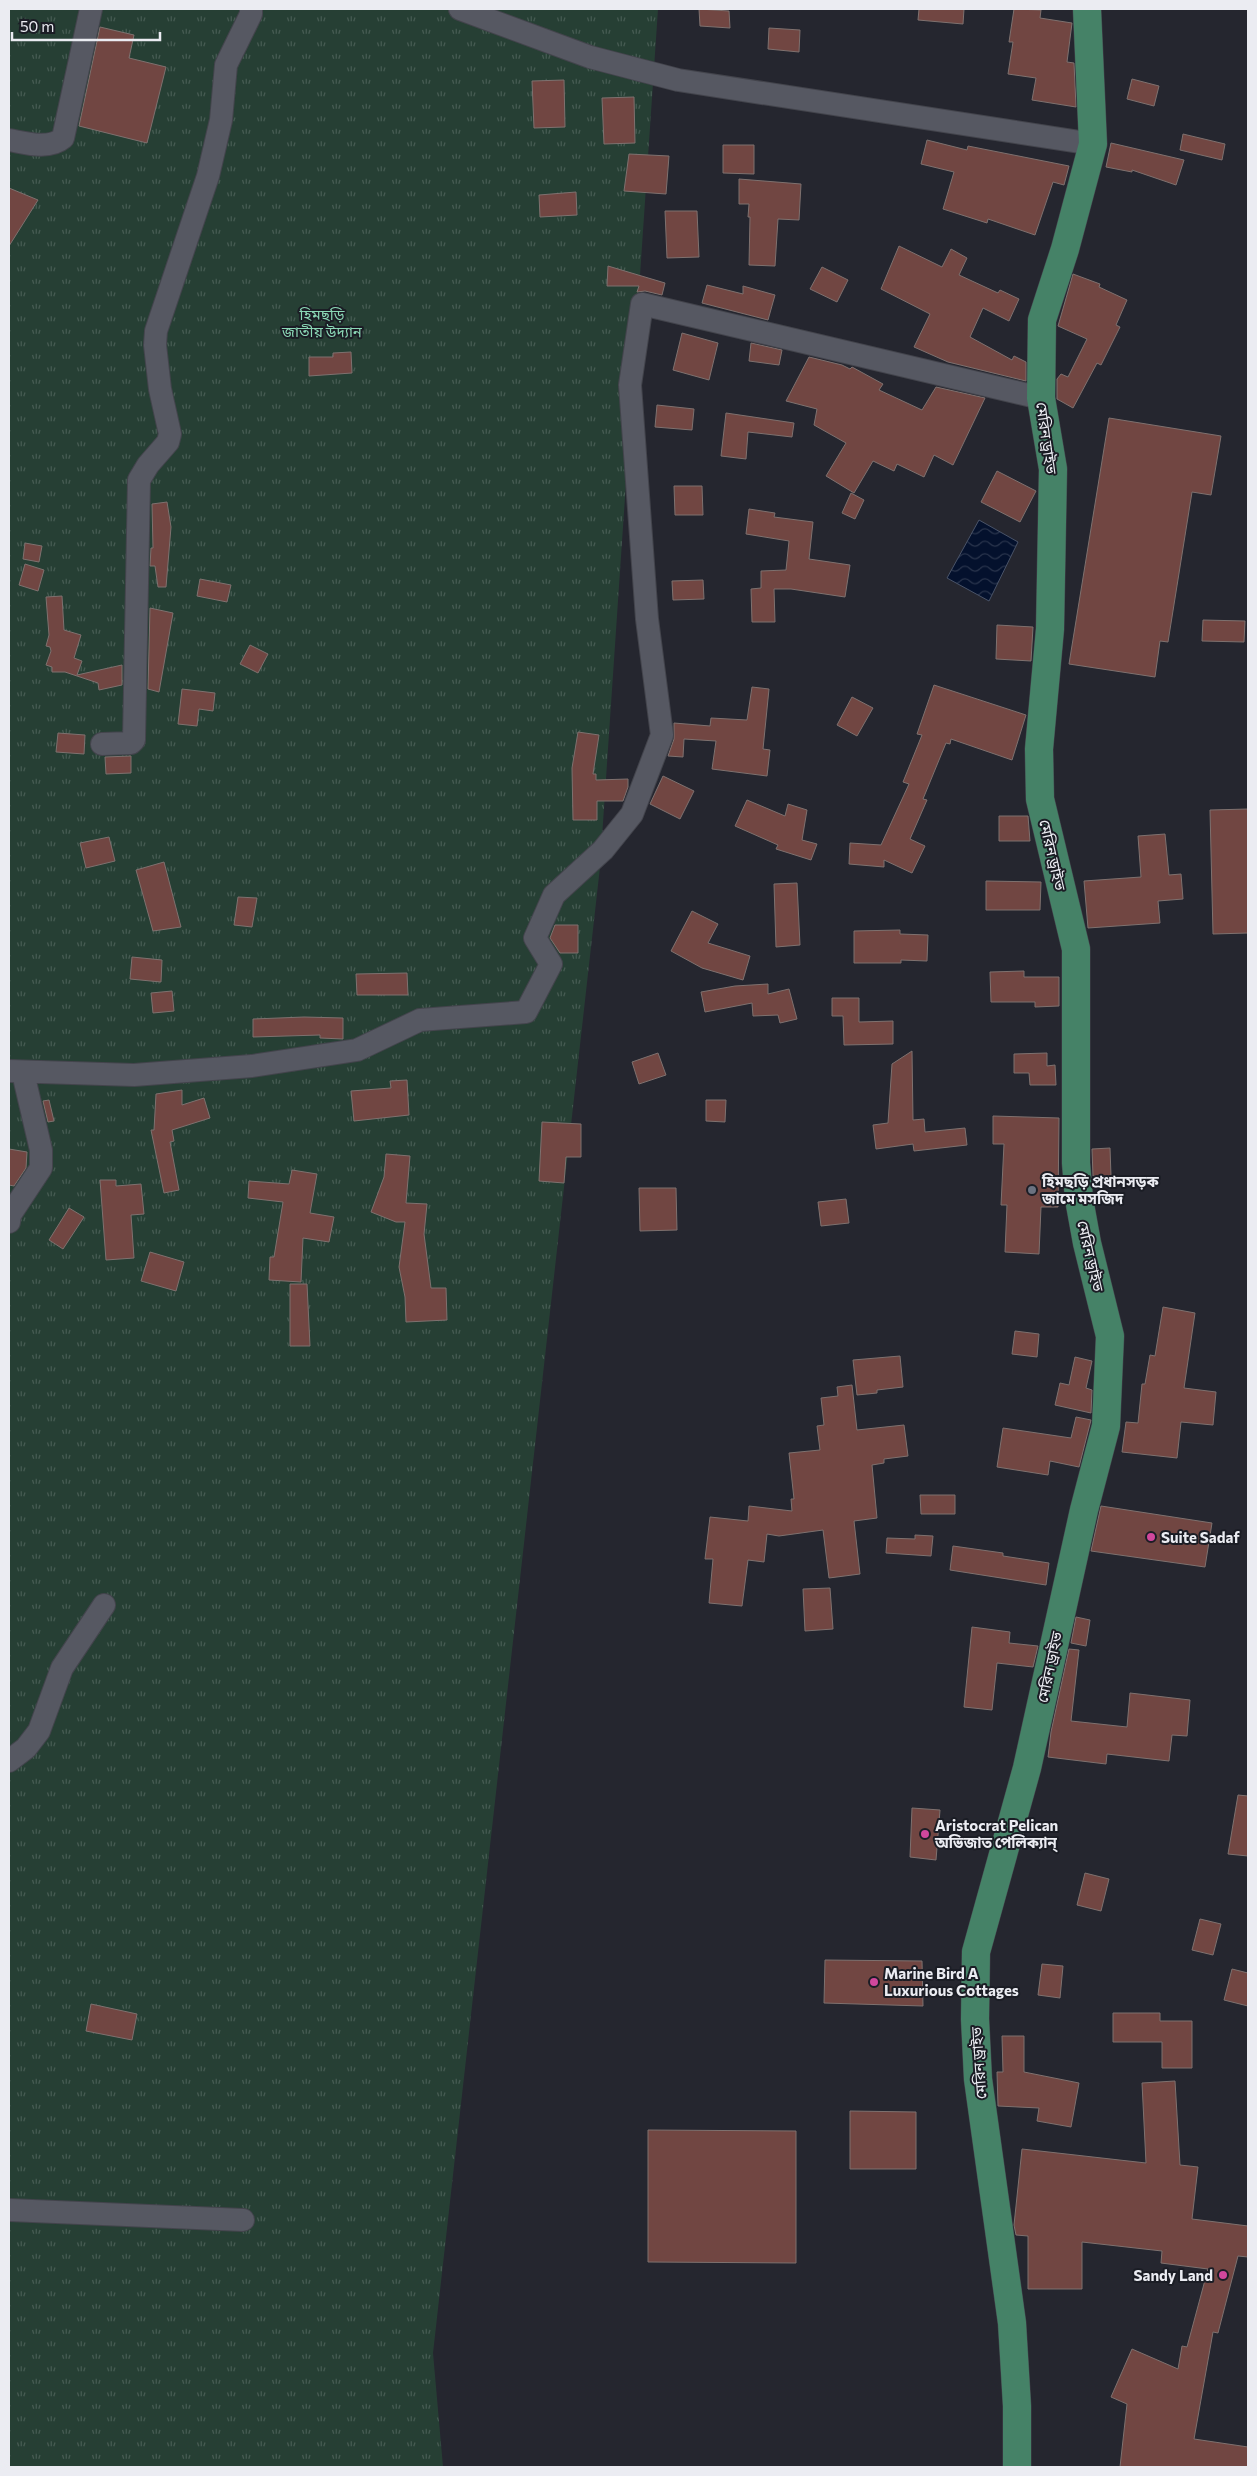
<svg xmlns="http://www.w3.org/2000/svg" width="1257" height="2476" viewBox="0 0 1257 2476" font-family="Commissioner,'Noto Sans Bengali',sans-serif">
<defs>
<pattern id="park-tufts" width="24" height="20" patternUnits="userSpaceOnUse" patternTransform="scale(1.25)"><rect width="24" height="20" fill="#263f34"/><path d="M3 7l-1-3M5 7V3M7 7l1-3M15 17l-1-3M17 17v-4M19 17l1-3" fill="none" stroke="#465b52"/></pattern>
<pattern id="water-waves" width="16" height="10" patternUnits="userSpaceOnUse" patternTransform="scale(1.25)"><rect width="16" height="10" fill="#04112d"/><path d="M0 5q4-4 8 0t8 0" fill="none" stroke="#29344c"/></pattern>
</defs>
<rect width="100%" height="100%" fill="#25262f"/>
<path fill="url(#park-tufts)" d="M 9,9 L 658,9 L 600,867 L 433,2353 L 443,2467 L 9,2467 Z"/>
<path fill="url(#water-waves)" stroke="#495368" d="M 979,520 L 1018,542 L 989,601 L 947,578 Z"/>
<path fill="#714642" stroke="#7e716f" d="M 699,9 L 729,11 L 730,28 L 700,26 Z
M 919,9 L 964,9 L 963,24 L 918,20 Z
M 1014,9 L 1041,10 L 1040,18 L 1072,23 L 1067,62 L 1074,63 L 1076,107 L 1032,100 L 1036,78 L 1008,74 L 1013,42 L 1009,42 Z
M 100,27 L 134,35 L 129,58 L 166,67 L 147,143 L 79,126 Z
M 769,28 L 800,30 L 799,52 L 768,49 Z
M 1132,79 L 1159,86 L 1154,106 L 1127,99 Z
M 564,80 L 565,127 L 534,128 L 532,81 Z
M 634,97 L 635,143 L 604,144 L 602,98 Z
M 1183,134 L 1225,144 L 1222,160 L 1180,150 Z
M 927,140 L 967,150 L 968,146 L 1069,166 L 1064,185 L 1053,182 L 1035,235 L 988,219 L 987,223 L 943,209 L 954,172 L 921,164 Z
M 1111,143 L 1184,160 L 1176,185 L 1132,170 L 1132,172 L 1106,167 Z
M 723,145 L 754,145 L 754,174 L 723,173 Z
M 629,154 L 669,156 L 666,194 L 624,191 Z
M 739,179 L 801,184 L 799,220 L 778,219 L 775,266 L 749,265 L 750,217 L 748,217 L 749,204 L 739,204 Z
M 9,188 L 38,200 L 9,246 Z
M 576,192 L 577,215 L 540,217 L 539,195 Z
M 665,211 L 697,211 L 699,257 L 667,258 Z
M 899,246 L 942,267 L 951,249 L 967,258 L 959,275 L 998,293 L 1000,290 L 1019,299 L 1009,321 L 983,308 L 970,337 L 1012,360 L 1014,356 L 1026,362 L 1026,381 L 948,362 L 914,347 L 930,314 L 881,289 Z
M 608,266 L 665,283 L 662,295 L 645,291 L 637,292 L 639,286 L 607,286 Z
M 822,267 L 848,280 L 837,302 L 810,289 Z
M 1073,274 L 1100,284 L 1099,287 L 1127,300 L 1116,325 L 1120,327 L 1101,365 L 1097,363 L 1073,408 L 1057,399 L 1057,379 L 1061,374 L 1068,377 L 1087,339 L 1058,326 Z
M 707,285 L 743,294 L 743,286 L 775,295 L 768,320 L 702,303 Z
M 682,333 L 718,343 L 709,380 L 673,370 Z
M 751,343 L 782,350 L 779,365 L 749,361 Z
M 351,352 L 352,373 L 309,376 L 309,357 L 333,357 L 333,353 Z
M 809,357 L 842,365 L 850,369 L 852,367 L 883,384 L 879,390 L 922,410 L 936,387 L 985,398 L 953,465 L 934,455 L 924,477 L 897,464 L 894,471 L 873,461 L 854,493 L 826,476 L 846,443 L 814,425 L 817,409 L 786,401 Z
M 657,405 L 694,409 L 692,430 L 655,427 Z
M 726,413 L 794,423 L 792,437 L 748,432 L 746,459 L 721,456 Z
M 1109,418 L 1221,436 L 1211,495 L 1192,492 L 1168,642 L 1160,641 L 1155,677 L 1069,664 Z
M 997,471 L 1036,491 L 1020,522 L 981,502 Z
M 674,486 L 702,486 L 703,515 L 675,515 Z
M 851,493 L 864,500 L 855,519 L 842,513 Z
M 167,502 L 171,527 L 166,587 L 158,587 L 155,566 L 150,566 L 151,548 L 153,548 L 152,504 Z
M 749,509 L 775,513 L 774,517 L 813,522 L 809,559 L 850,565 L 845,597 L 791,589 L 774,589 L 775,622 L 752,622 L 751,589 L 761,588 L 761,571 L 786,570 L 789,541 L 746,534 Z
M 25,543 L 42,546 L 39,562 L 23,559 Z
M 25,564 L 44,570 L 38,591 L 19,585 Z
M 200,579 L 231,585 L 227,602 L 197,596 Z
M 703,580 L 704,599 L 673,600 L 672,581 Z
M 62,596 L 64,630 L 81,635 L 74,658 L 82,661 L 77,675 L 122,665 L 122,685 L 99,690 L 98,683 L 65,672 L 52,672 L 52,667 L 46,665 L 51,651 L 50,647 L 46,646 L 49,635 L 46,597 Z
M 150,608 L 173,613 L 159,692 L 148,689 Z
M 1203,620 L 1245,621 L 1244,642 L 1202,641 Z
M 997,625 L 1033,627 L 1031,661 L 996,659 Z
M 250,645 L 268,654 L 258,673 L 240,664 Z
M 934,685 L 1026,715 L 1012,760 L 951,739 L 950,744 L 946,743 L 923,799 L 927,800 L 910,839 L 925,846 L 912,873 L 884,860 L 884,867 L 849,864 L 850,843 L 881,845 L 909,784 L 903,782 L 922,735 L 917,734 Z
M 752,687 L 769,689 L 763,749 L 770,750 L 767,776 L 712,769 L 716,741 L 684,739 L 683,757 L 668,756 L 674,739 L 674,723 L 710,726 L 711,718 L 747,720 Z
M 182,689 L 215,693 L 213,711 L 199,709 L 197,726 L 178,724 Z
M 852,697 L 873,708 L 857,736 L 837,725 Z
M 578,732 L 599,735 L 593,774 L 596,774 L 596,780 L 628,779 L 628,787 L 623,801 L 597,801 L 597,820 L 573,820 L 572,768 Z
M 58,733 L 85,735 L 84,754 L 56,752 Z
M 131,756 L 131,773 L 106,774 L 105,757 Z
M 663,776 L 694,791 L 680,819 L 650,804 Z
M 747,800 L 785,816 L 788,804 L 807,810 L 802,840 L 817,844 L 811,860 L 776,849 L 778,845 L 735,826 Z
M 1248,809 L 1248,933 L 1213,934 L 1210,810 Z
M 999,816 L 1028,816 L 1030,841 L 999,841 Z
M 1165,834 L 1169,875 L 1181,874 L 1183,899 L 1158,901 L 1160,923 L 1088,928 L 1084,881 L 1141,877 L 1138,836 Z
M 109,837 L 115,861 L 86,868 L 80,843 Z
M 164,862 L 181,927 L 153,931 L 136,870 Z
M 986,881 L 1041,882 L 1040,910 L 986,910 Z
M 797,883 L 800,945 L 776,947 L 774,884 Z
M 238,897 L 257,898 L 252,927 L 234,925 Z
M 692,911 L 718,924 L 708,943 L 750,956 L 743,980 L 702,968 L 671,951 Z
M 555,925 L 578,925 L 578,953 L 560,953 L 550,938 Z
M 900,930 L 900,934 L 928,935 L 927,961 L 901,960 L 901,963 L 854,963 L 854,931 Z
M 132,957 L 162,960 L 161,982 L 130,979 Z
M 1024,971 L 1024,977 L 1059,977 L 1059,1006 L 1035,1007 L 1035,1002 L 991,1002 L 990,972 Z
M 407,973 L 408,995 L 357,995 L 356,974 Z
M 768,984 L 768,994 L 789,989 L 797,1019 L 780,1023 L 778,1015 L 753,1016 L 752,1003 L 705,1012 L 701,992 L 735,986 Z
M 172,991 L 174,1011 L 153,1013 L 151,993 Z
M 832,998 L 859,998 L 859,1022 L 893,1021 L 893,1044 L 844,1045 L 843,1016 L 832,1016 Z
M 304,1017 L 343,1018 L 343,1039 L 320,1038 L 320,1035 L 253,1037 L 253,1019 Z
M 912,1051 L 913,1120 L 924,1119 L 925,1132 L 965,1128 L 967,1145 L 914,1151 L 913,1144 L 876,1149 L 873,1125 L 888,1123 L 892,1064 Z
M 658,1053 L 666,1075 L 639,1084 L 632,1062 Z
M 1047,1053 L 1047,1066 L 1055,1065 L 1056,1085 L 1030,1085 L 1029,1073 L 1014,1073 L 1014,1054 Z
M 407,1080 L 409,1115 L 354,1121 L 351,1091 L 391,1088 L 390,1081 Z
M 182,1090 L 182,1105 L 204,1098 L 210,1118 L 172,1130 L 174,1141 L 170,1142 L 179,1190 L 164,1193 L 151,1130 L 154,1130 L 156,1094 Z
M 49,1100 L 54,1121 L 48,1122 L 43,1101 Z
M 706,1100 L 726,1100 L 725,1122 L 706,1121 Z
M 993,1116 L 1059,1118 L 1058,1207 L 1041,1207 L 1039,1254 L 1005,1252 L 1007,1205 L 1001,1205 L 1004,1144 L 993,1144 Z
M 542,1122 L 581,1124 L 581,1157 L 566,1157 L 564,1183 L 539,1181 Z
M 1110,1148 L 1111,1176 L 1093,1176 L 1092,1149 Z
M 9,1149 L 27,1152 L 26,1168 L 14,1186 L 9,1185 Z
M 386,1154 L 410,1156 L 406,1203 L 427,1204 L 424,1234 L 431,1288 L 446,1288 L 447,1320 L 406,1322 L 405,1297 L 399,1267 L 405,1222 L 396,1222 L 371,1212 L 384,1177 Z
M 292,1170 L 317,1174 L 310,1213 L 334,1217 L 329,1242 L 303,1238 L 301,1282 L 269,1280 L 270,1257 L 274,1257 L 283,1202 L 248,1198 L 249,1181 L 289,1184 Z
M 100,1180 L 116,1180 L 116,1186 L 141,1184 L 144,1214 L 131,1215 L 134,1258 L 106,1260 Z
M 639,1188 L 676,1188 L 677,1230 L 640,1231 Z
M 846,1199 L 849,1223 L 821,1226 L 818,1202 Z
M 69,1208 L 84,1217 L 63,1249 L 49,1240 Z
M 150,1252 L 184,1262 L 176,1291 L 141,1281 Z
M 290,1284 L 307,1284 L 310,1346 L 290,1346 Z
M 1163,1307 L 1195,1313 L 1184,1388 L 1216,1392 L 1213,1425 L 1181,1422 L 1177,1458 L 1122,1452 L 1126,1422 L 1138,1423 L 1142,1384 L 1145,1384 L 1150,1355 L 1155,1356 Z
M 1015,1331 L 1039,1334 L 1037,1357 L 1012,1354 Z
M 900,1356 L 903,1387 L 877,1390 L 877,1393 L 857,1395 L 853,1360 Z
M 1075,1357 L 1092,1361 L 1086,1388 L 1092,1390 L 1091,1413 L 1055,1405 L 1060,1383 L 1069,1385 Z
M 852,1385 L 857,1430 L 904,1425 L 908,1456 L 884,1459 L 884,1463 L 872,1465 L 877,1518 L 854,1521 L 860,1574 L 829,1578 L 823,1530 L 779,1536 L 767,1534 L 764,1562 L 748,1560 L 742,1606 L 709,1603 L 713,1559 L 705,1559 L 710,1517 L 748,1521 L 749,1506 L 792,1511 L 791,1499 L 794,1499 L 789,1453 L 820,1450 L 817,1426 L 824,1425 L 821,1398 L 838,1396 L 837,1387 Z
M 1076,1417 L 1091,1420 L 1079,1467 L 1050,1461 L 1048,1475 L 997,1467 L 1003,1428 L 1071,1438 Z
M 920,1495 L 955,1495 L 955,1514 L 921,1514 Z
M 1101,1506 L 1212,1523 L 1205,1567 L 1091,1551 Z
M 915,1535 L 933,1536 L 931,1556 L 886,1553 L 887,1538 L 915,1539 Z
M 953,1546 L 1003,1553 L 1003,1556 L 1049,1563 L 1046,1585 L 950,1570 Z
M 830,1588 L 833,1629 L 805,1631 L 803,1589 Z
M 1076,1617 L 1090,1620 L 1086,1646 L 1071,1643 Z
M 972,1627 L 1010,1632 L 1009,1643 L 1038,1646 L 1033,1667 L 997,1663 L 992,1710 L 964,1707 Z
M 1069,1649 L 1079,1650 L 1071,1721 L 1127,1727 L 1130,1693 L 1190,1700 L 1187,1736 L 1172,1735 L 1169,1761 L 1107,1754 L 1106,1764 L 1048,1757 L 1051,1732 Z
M 1238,1795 L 1248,1796 L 1248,1856 L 1228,1854 Z
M 912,1808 L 940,1810 L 936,1860 L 910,1857 Z
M 1085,1873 L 1109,1879 L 1101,1911 L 1077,1905 Z
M 1200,1919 L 1221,1924 L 1213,1955 L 1192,1950 Z
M 825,1960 L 922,1961 L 923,2006 L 824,2003 Z
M 1042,1964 L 1063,1966 L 1060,1998 L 1038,1995 Z
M 1232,1969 L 1248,1973 L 1248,2006 L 1224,2000 Z
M 91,2004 L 137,2014 L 132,2040 L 86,2031 Z
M 1113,2013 L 1160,2013 L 1160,2021 L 1192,2021 L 1192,2068 L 1162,2068 L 1162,2042 L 1113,2042 Z
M 1002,2036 L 1024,2036 L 1024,2072 L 1079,2083 L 1071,2127 L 1037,2121 L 1039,2108 L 998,2106 L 997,2072 L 1003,2072 Z
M 1175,2081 L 1180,2165 L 1198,2167 L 1192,2219 L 1248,2226 L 1248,2257 L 1238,2256 L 1218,2333 L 1213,2332 L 1194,2439 L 1248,2447 L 1248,2467 L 1120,2467 L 1127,2404 L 1111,2397 L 1132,2349 L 1178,2369 L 1182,2346 L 1187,2347 L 1208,2269 L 1161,2263 L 1162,2251 L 1082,2242 L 1082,2289 L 1028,2289 L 1028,2236 L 1016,2235 L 1014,2225 L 1022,2149 L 1146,2163 L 1142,2083 Z
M 850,2111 L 916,2112 L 916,2169 L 850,2169 Z
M 648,2130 L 796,2131 L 796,2263 L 648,2262 Z"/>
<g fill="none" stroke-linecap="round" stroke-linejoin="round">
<g stroke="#43444c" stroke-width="24">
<path id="minor" d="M 460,9 L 590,57 L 678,80 L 1093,144
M 9,140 C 26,143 49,150 63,138 L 91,9
M 102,744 L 131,743 L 134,740 L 139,480 L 148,465 L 168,442 L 170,434 L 160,389 L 155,345 L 156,331 L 208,176 L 221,120 L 226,65 L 251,14 L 251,9
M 9,1071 L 134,1075 L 252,1066 L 357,1050 L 420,1020 L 526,1012 L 551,964 L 535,938 L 554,895 L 603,850 L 632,814 L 662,735 L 647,619 L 630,385 L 642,304 L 1041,398
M 9,1222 L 10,1215 L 41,1168 L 41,1150 L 23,1073
M 9,1761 L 26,1748 L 39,1731 L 62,1668 L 104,1605
M 9,2210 L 243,2220"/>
</g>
<g stroke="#43444c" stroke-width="29">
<path id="major" d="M 1017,2467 L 1017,2406 L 1012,2323 L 978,2079 L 975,2019 L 976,1952 L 1027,1768 L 1084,1510 L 1106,1426 L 1110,1336 L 1087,1243 L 1079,1199 L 1076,1163 L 1076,949 L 1040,799 L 1039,749 L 1050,629 L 1053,469 L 1041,398 L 1042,320 L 1065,249 L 1093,144 L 1087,9"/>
</g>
<use href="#minor" stroke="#565862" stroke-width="22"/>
<use href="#major" stroke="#458267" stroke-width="28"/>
</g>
<circle fill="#6b7280" stroke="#1b1d25" stroke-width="2" cx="1032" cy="1190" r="5"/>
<g fill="#d1479c" stroke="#1b1d25" stroke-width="2">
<circle cx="1151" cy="1537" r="5"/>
<circle cx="925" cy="1834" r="5"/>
<circle cx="874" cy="1982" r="5"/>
<circle cx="1223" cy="2275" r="5"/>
</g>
<g text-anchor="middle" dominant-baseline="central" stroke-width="4" stroke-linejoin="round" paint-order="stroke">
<g font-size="15" fill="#8bd8b6" stroke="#1b1d25">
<text x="322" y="314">হিমছড়ি<tspan x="322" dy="17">জাতীয় উদ্যান</tspan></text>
</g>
<g font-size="15" fill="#ebecf2" stroke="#1b1d25">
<text transform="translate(1047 438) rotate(82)">মেরিন ড্রাইভ</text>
<text transform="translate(1053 855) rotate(77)">মেরিন ড্রাইভ</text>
<text transform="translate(1091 1256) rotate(77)">মেরিন ড্রাইভ</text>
<text transform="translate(1049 1667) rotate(-78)">মেরিন ড্রাইভ</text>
<text transform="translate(978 2063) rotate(-94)">মেরিন ড্রাইভ</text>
</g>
<g font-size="15" font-weight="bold" fill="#ebecf2" stroke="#1b1d25" text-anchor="start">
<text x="1042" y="1181">হিমছড়ি প্রধানসড়ক<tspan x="1042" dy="17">জামে মসজিদ</tspan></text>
<text x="1161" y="1537">Suite Sadaf</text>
<text x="935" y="1825">Aristocrat Pelican<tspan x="935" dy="17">অভিজাত পেলিক্যান্</tspan></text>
<text x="884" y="1973">Marine Bird A<tspan x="884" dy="17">Luxurious Cottages</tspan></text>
<text x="1213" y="2275" text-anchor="end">Sandy Land</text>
</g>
</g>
<rect width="1257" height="2476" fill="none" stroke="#ebecf2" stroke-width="20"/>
<path d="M12 32v8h148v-8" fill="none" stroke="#ebecf2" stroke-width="2.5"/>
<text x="20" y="32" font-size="15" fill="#ebecf2" stroke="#1b1d25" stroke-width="4" paint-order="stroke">50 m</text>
</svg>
